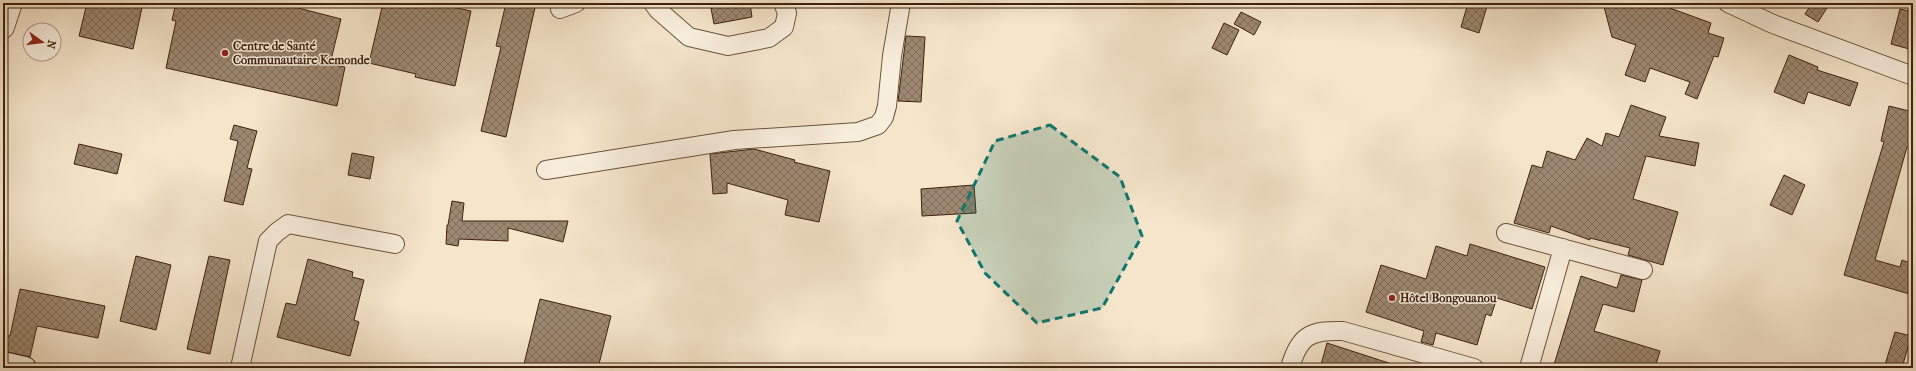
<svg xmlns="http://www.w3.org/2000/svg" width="1916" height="371" viewBox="0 0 1916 371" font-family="'IM FELL French Canon',serif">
<defs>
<pattern id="building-cross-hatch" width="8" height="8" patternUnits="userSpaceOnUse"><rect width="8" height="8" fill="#9c8770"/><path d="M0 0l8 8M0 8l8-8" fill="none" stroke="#806e5a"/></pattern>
</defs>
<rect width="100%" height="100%" fill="#f5e5cb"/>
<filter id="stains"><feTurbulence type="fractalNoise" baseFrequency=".005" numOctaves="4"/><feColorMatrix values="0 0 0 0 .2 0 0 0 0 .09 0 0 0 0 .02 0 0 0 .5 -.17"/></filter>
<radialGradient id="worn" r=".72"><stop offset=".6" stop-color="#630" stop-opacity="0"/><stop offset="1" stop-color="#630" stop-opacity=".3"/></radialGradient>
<path fill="url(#building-cross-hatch)" stroke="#3c220e" d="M 87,3 L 143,3 L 133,49 L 79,36 Z
M 176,3 L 279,3 L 341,19 L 330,64 L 345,67 L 337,106 L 166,68 L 176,21 L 172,20 Z
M 383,3 L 434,3 L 471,11 L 455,86 L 415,77 L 416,74 L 369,63 Z
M 506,3 L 536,3 L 506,137 L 481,131 L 501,47 L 496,46 Z
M 710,3 L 750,3 L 752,17 L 714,24 Z
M 1468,3 L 1488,3 L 1479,33 L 1461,27 Z
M 1603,3 L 1656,3 L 1711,23 L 1708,33 L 1724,38 L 1718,57 L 1714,56 L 1697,99 L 1685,94 L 1690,82 L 1650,68 L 1645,82 L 1625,75 L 1636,45 L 1612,37 Z
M 1812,3 L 1830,3 L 1818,22 L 1805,14 Z
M 1900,9 L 1913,12 L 1913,50 L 1891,44 Z
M 1241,12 L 1261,22 L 1254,35 L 1234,24 Z
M 1224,23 L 1239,30 L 1227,55 L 1212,48 Z
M 906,36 L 925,37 L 921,102 L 898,101 Z
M 1789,55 L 1818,67 L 1817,70 L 1858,83 L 1850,106 L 1808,92 L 1804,104 L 1774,92 Z
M 1631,105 L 1666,117 L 1659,136 L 1699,143 L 1695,166 L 1646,156 L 1633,199 L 1678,212 L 1663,265 L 1628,255 L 1630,248 L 1590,238 L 1590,240 L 1551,226 L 1549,233 L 1514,223 L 1532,165 L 1542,168 L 1547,151 L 1575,160 L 1587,138 L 1602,146 L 1606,133 L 1619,137 Z
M 1889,106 L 1913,112 L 1913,149 L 1907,147 L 1875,260 L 1900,267 L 1902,260 L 1913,264 L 1913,295 L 1844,275 L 1884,142 L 1881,141 Z
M 234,125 L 257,131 L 247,168 L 252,169 L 243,205 L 224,201 L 238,141 L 230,139 Z
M 79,144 L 122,154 L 117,174 L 74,164 Z
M 754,149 L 795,160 L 794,162 L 830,171 L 819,222 L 785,215 L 788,200 L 727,183 L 727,193 L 713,194 L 710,154 Z
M 352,153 L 374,157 L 370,179 L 348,175 Z
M 1784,175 L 1805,185 L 1792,215 L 1770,205 Z
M 974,185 L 976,213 L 922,216 L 921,189 Z
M 452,201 L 464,203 L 462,221 L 568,221 L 563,242 L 508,228 L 508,241 L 459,239 L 458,246 L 446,244 L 447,225 L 448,225 Z
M 1470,244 L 1545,267 L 1532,309 L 1497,298 L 1491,316 L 1486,314 L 1477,345 L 1436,333 L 1433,345 L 1421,342 L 1424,331 L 1366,312 L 1381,265 L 1426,279 L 1436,246 L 1467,256 Z
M 136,256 L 171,265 L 156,330 L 120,321 Z
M 209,256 L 230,260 L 210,354 L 187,349 Z
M 308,259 L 353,272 L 352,277 L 364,280 L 354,320 L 359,322 L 350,356 L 277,337 L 286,303 L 296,305 Z
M 1621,275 L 1642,280 L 1634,312 L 1603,304 L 1594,331 L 1660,351 L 1655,368 L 1553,368 L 1581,276 L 1617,288 Z
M 20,289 L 105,306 L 98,338 L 37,326 L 30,357 L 3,351 L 3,335 L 10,336 Z
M 540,299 L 611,316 L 598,368 L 523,368 Z
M 1895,332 L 1911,336 L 1902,368 L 1884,368 Z
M 1327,343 L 1395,365 L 1395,368 L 1320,368 Z"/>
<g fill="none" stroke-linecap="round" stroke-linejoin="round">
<g stroke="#6a533d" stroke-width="20">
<path id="minor" d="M 653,3 L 658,10 L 689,37 L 728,46 L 769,38 L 784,27 L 787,13 L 783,3
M 1728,3 L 1773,24 L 1913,76
M 560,9 L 576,3
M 546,170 L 734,140 L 858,132 L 878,125 L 884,117 L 887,106 L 892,56 L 901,3
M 1506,233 L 1643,270
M 240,368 L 268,241 L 277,232 L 288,224 L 395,244
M 1290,368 C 1299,335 1311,330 1343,331 L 1474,368
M 1529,368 L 1563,248"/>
</g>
<g stroke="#6a533d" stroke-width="24">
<path id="tertiary" d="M 3,27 L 11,3"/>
</g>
<g stroke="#3c220e" stroke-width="24">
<path id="secondary" d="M 3,363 L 25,368"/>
</g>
<use href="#minor" stroke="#f8eedd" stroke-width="18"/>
<use href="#tertiary" stroke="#f8eedd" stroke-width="22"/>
<use href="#secondary" stroke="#f8eedd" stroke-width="22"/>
</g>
<path fill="#0f766e" fill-opacity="0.2" stroke="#0f766e" stroke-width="3" stroke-dasharray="8 5" stroke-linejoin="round" d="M 1050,125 L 1120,177 L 1142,236 L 1102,308 L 1037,323 L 985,273 L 957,221 L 995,141 Z"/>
<g fill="#8f2418" stroke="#f8eedd" stroke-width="1.5">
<circle cx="225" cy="53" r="4"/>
<circle cx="1392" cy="298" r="4"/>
</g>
<g text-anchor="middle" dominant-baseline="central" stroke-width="3" stroke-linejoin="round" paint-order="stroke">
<g font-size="12" font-weight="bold" fill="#3c220e" stroke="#f8eedd" text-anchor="start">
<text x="233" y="46">Centre de Santé<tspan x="233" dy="14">Communautaire Kemonde</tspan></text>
<text x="1400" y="298">Hôtel Bongouanou</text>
</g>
</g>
<rect width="1916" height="371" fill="none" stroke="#f5e5cb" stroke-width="16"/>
<rect x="4" y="4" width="1908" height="363" fill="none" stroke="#3c220e" stroke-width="2"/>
<rect x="8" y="8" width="1900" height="355" fill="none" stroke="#3c220e"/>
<g transform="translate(42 42) rotate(104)"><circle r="19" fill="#f8eedd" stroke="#ad9c8a"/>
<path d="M0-3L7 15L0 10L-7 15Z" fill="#8f2418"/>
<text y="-6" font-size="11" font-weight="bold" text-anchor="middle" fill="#3c220e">N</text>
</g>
<rect width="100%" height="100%" filter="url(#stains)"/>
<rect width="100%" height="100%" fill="url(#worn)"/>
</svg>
